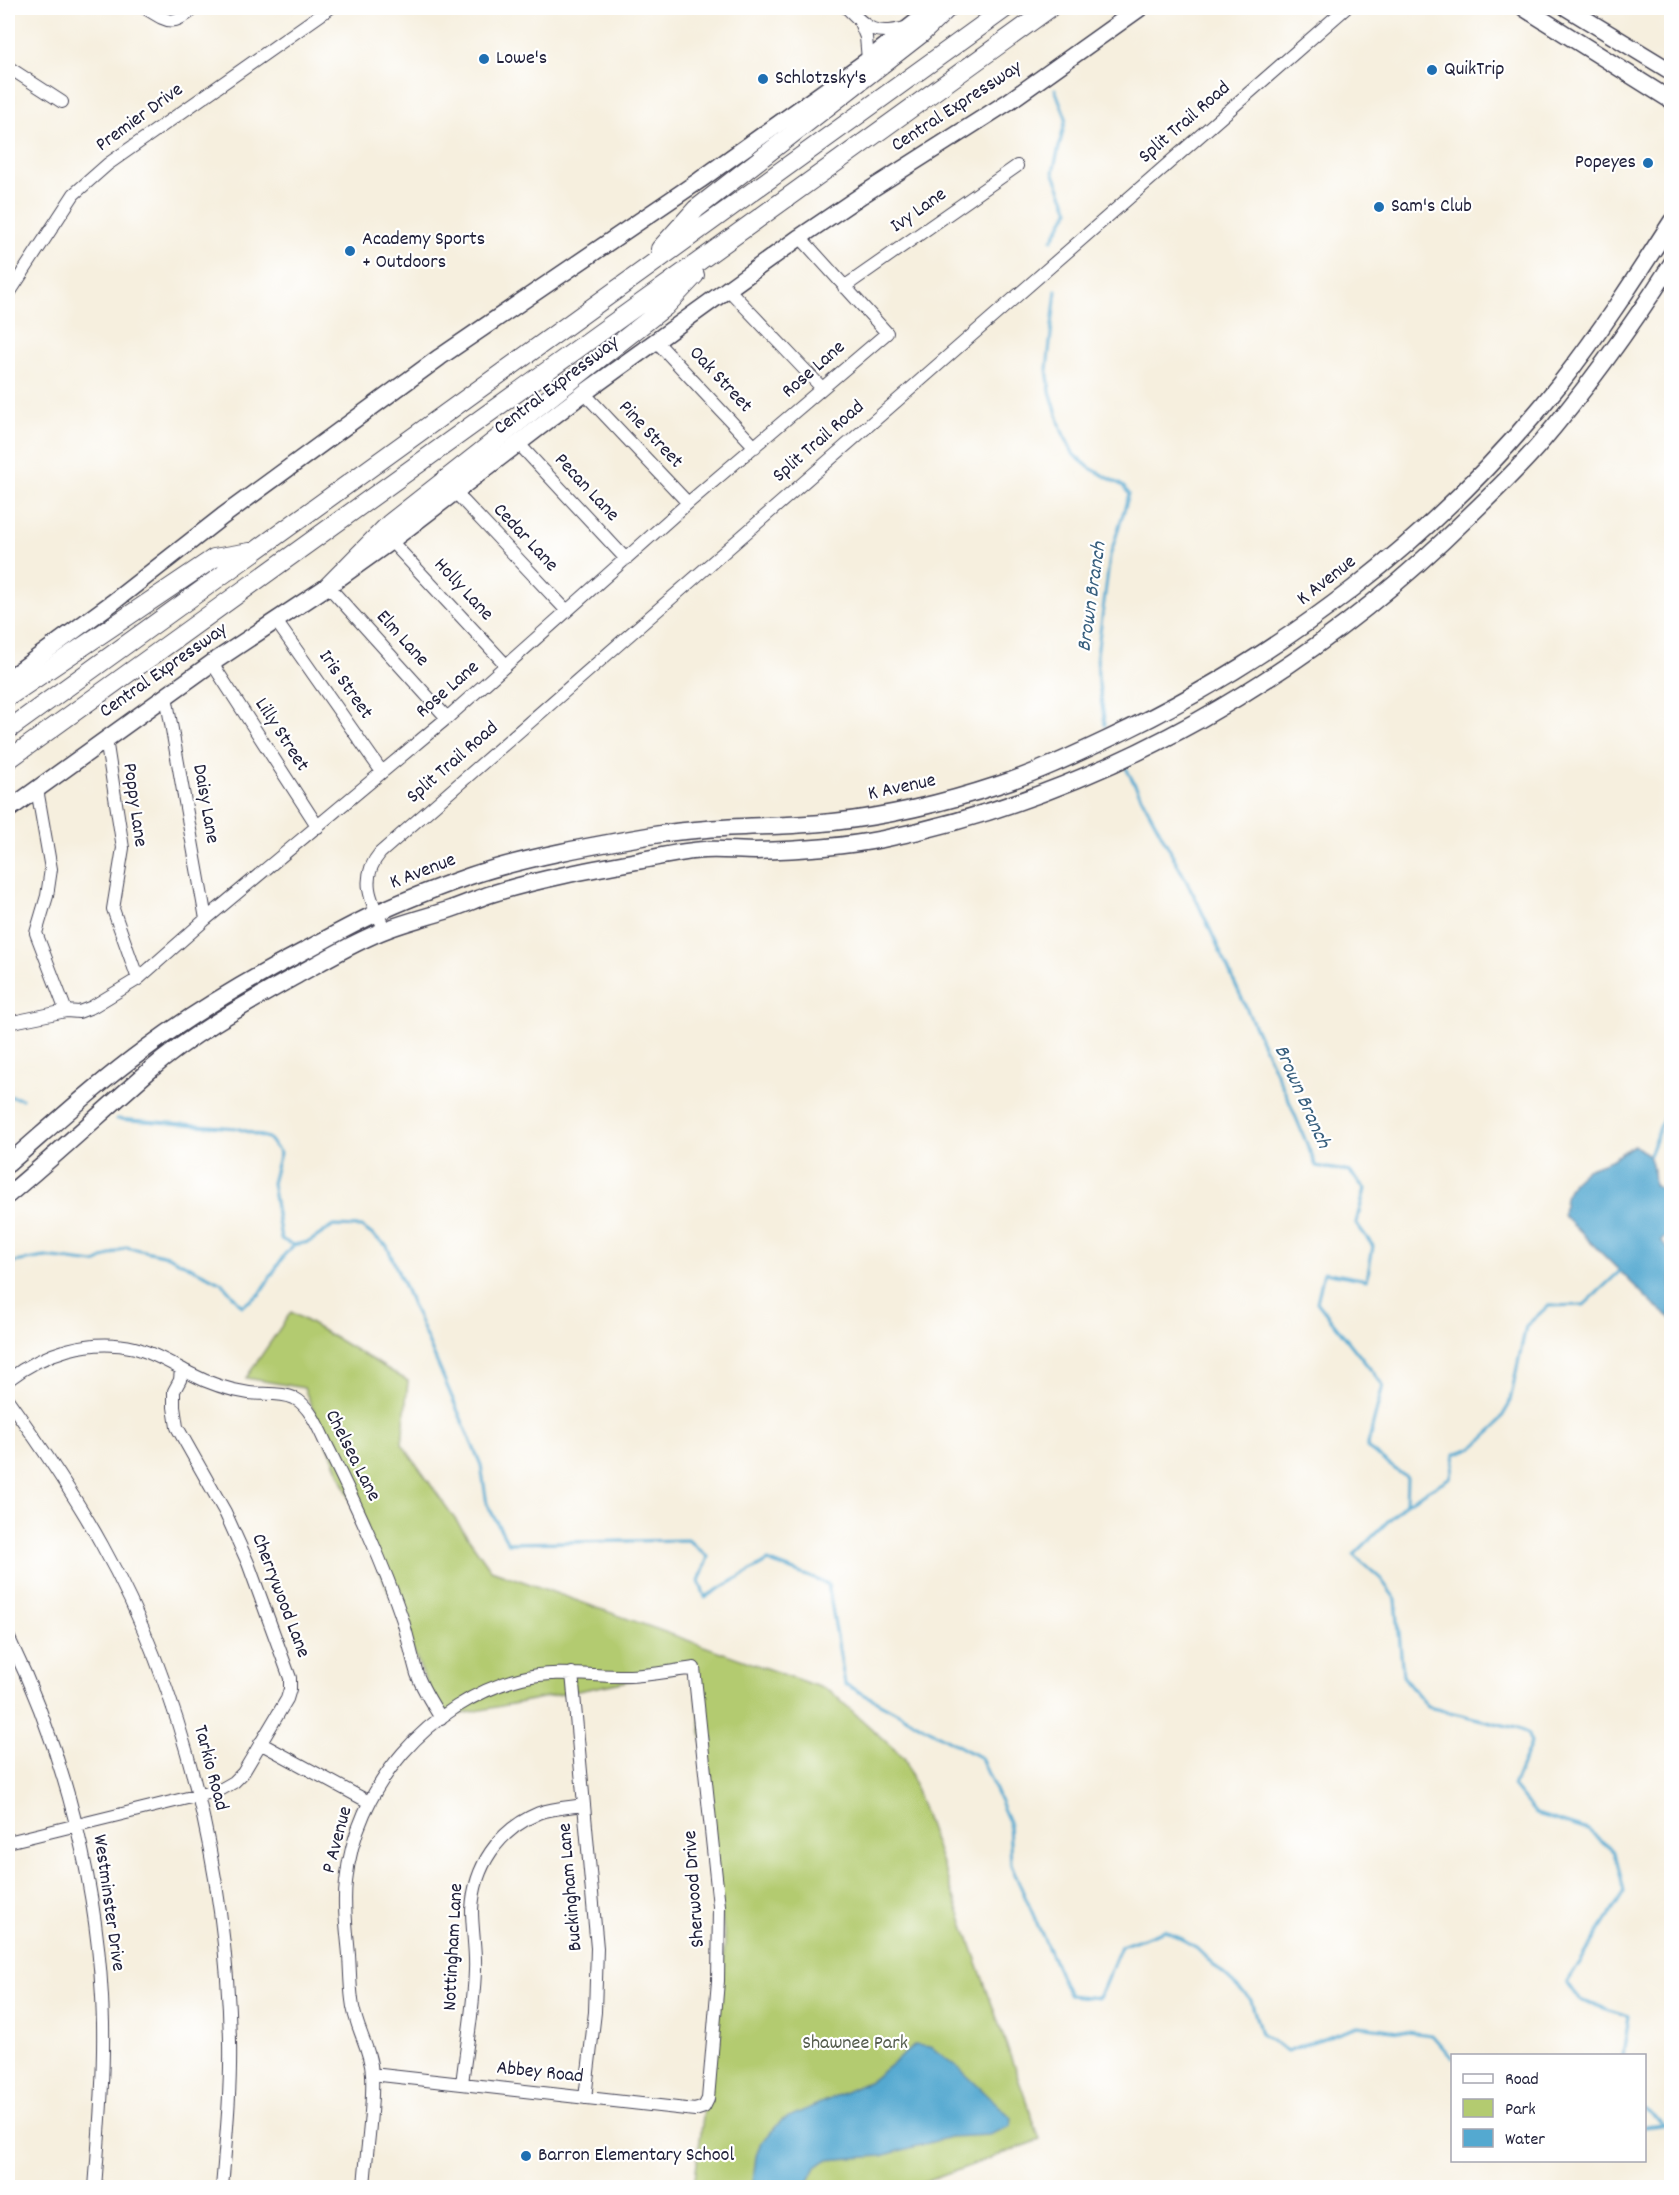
<svg xmlns="http://www.w3.org/2000/svg" width="1679" height="2195" viewBox="0 0 1679 2195" font-family="Dekko,sans-serif">
<rect width="100%" height="100%" fill="#fff"/>
<filter id="ink" filterUnits="userSpaceOnUse"><feTurbulence type="fractalNoise" baseFrequency=".0167" numOctaves="2"/><feDisplacementMap in="SourceGraphic" scale="12" xChannelSelector="R" yChannelSelector="G"/><feConvolveMatrix kernelMatrix="1 2 1 2 8 2 1 2 1" color-interpolation-filters="sRGB"/></filter>
<filter id="wash" filterUnits="userSpaceOnUse"><feTurbulence type="fractalNoise" baseFrequency=".008" numOctaves="4" result="noise"/><feDisplacementMap in="SourceGraphic" scale="24" xChannelSelector="R" yChannelSelector="G"/><feGaussianBlur stdDeviation="1.35" result="paint"/><feColorMatrix in="noise" values="0 0 0 0 0 0 0 0 0 0 0 0 0 0 0 0 0 1.4 0 .05"/><feComposite in="paint" operator="in"/></filter>
<g filter="url(#wash)">
<rect width="100%" height="100%" fill="#f6efde"/>
<path fill="#b3cb70" stroke="#6a7656" stroke-width="1.5" d="M 291,1312 L 408,1381 L 402,1444 L 491,1570 L 830,1691 L 905,1759 L 1040,2140 L 912,2187 L 694,2187 L 725,1943 L 694,1668 L 441,1718 L 304,1388 L 246,1378 Z"/>
<path fill="#54a9d0" stroke="#3b6686" stroke-width="1.5" d="M 1634,1145 C 1656,1159 1652,1162 1654,1185 L 1665,1191 L 1671,1192 L 1671,1232 L 1661,1241 L 1671,1253 L 1671,1318 L 1655,1306 L 1563,1215 L 1565,1197 L 1573,1182 L 1587,1169 L 1611,1160 Z
M 915,2045 L 931,2047 L 961,2070 L 1012,2118 L 1011,2126 L 989,2135 L 950,2137 L 881,2156 L 826,2160 L 816,2167 L 806,2187 L 756,2187 L 753,2182 L 756,2156 L 761,2143 L 782,2120 L 872,2080 Z"/>
<g fill="none" stroke-linecap="round" stroke-linejoin="round">
<path stroke="#54a9d0" stroke-width="3" d="M 1052,240 L 1069,210 L 1053,172 L 1066,118 L 1055,89
M 1056,291 L 1047,369 L 1050,391 L 1062,431 L 1074,455 L 1090,468 L 1123,486 L 1129,494 L 1110,556 L 1097,655 L 1098,678 L 1105,725
M 1126,768 L 1196,899 L 1290,1103 L 1316,1166 L 1350,1172 L 1365,1189 L 1356,1223 L 1373,1246 L 1367,1280 L 1324,1272 L 1317,1302 L 1383,1385 L 1367,1448 L 1407,1478 L 1406,1503 L 1354,1555 L 1381,1579 L 1396,1600 L 1403,1676 L 1428,1707 L 1516,1728 L 1527,1733 L 1531,1743 L 1513,1786 L 1536,1814 L 1588,1830 L 1615,1852 L 1624,1892 L 1567,1983 L 1579,2000 L 1629,2016 L 1623,2056
M 8,1096 L 22,1099
M 117,1119 L 236,1128 L 268,1138 L 280,1153 L 272,1183 L 281,1239 L 293,1245 L 309,1242 L 333,1226 L 362,1227 L 387,1246 L 481,1465 L 487,1504 L 508,1543 L 688,1540 L 708,1557 L 699,1581 L 705,1597 L 768,1561 L 828,1584 L 845,1684 L 981,1758 L 1009,1822 L 1011,1865 L 1069,1995 L 1099,1998 L 1121,1946 L 1165,1930 L 1194,1946 L 1251,2000 L 1261,2034 L 1287,2051 L 1358,2026 L 1432,2035 L 1452,2058
M 1649,1155 L 1665,1115 L 1672,1082
M 8,1263 L 45,1257 L 95,1263 L 126,1247 L 168,1256 L 222,1283 L 242,1306 L 260,1294 L 284,1255 L 293,1246
M 1406,1503 L 1451,1477 L 1455,1454 L 1474,1447 L 1496,1427 L 1509,1405 L 1526,1326 L 1548,1306 L 1584,1305 L 1620,1271
M 1644,2109 L 1672,2130
M 1644,2127 L 1662,2125"/>
</g>
</g>
<g filter="url(#ink)">
<g fill="none" stroke-linecap="round" stroke-linejoin="round">
<g stroke="#424153" stroke-width="14">
<path id="minor" d="M 145,8 C 168,22 172,27 195,8
M 847,8 C 868,29 875,36 905,28
M 859,20 L 866,37 L 868,60
M 8,67 L 62,102
M 844,287 L 1017,166
M 728,289 L 822,388
M 8,295 L 74,194 L 108,164 L 330,8
M 656,341 L 755,447
M 584,393 L 688,503
M 518,443 L 626,559
M 455,492 L 567,611
M 391,541 L 506,665
M 328,586 L 447,718
M 276,621 L 382,772
M 212,663 L 318,827
M 166,696 L 206,919
M 106,739 L 123,848 L 113,909 L 138,979
M 37,789 L 51,869 L 47,896 L 36,933 L 66,1011
M 385,930 C 372,903 358,879 380,853 L 1346,8
M 8,1023 L 66,1011 L 79,1012 L 92,1007 L 138,979 L 206,919 L 447,718 L 688,503 L 887,333 L 800,237
M 8,1380 C 43,1353 90,1337 135,1348 C 154,1353 172,1364 189,1373 C 208,1383 228,1390 249,1393 C 263,1395 280,1392 294,1398 C 311,1406 321,1434 329,1450 C 356,1505 383,1562 403,1621 C 408,1638 412,1657 417,1674 C 423,1690 432,1704 441,1718
M 8,1400 C 41,1446 74,1494 102,1545 C 184,1692 227,1874 230,2042 C 231,2091 226,2139 222,2188
M 8,1636 C 66,1756 100,1890 103,2023 C 104,2078 99,2133 95,2188
M 572,1673 L 597,1948 L 595,2012 L 585,2098
M 260,1743 L 369,1802
M 8,1842 L 220,1790 L 234,1782 L 243,1773 L 287,1699 L 290,1689 L 290,1678 L 248,1563 L 225,1512 L 177,1427 L 174,1407 L 174,1391 L 180,1380 L 181,1369
M 462,2084 C 466,2047 474,2008 475,1970 C 476,1950 472,1930 472,1910 C 474,1867 498,1830 539,1813 C 552,1808 570,1807 584,1805
M 364,2188 C 366,2151 374,2110 372,2074 C 371,2048 354,2026 352,2000 C 350,1985 350,1970 349,1955 C 347,1931 343,1906 346,1882 C 355,1787 429,1702 522,1678 C 557,1669 595,1677 630,1676 C 651,1675 673,1671 694,1668 L 719,1906 L 718,1981 L 708,2099 L 704,2107 L 695,2110 L 372,2074"/>
</g>
<g stroke="#424153" stroke-width="19">
<path id="major" d="M 1524,8 L 1672,101
M 1567,8 L 1672,72
M 8,679 L 112,603 L 223,516 L 440,357 L 700,180 L 868,60 L 934,8
M 8,810 L 212,663 L 328,586 L 391,541 L 584,393 L 800,237 L 862,195 L 1008,102 L 1140,8
M 8,1164 C 53,1125 97,1084 145,1049 C 196,1011 250,979 306,950 C 330,937 353,924 377,913 C 407,899 439,887 470,876 C 527,857 595,845 654,835 C 714,825 774,828 833,822 C 889,816 944,803 998,785 C 1036,773 1072,756 1108,739 C 1282,657 1439,536 1559,385 C 1600,333 1636,277 1672,221
M 8,1195 C 56,1155 102,1112 149,1071 C 194,1032 248,1003 299,974 C 328,958 358,940 388,929 C 406,922 426,917 445,911 C 461,906 476,899 491,894 C 539,879 588,870 637,861 C 659,857 682,851 705,850 C 722,849 738,851 755,851 C 797,850 842,847 883,839 C 1104,794 1308,675 1467,518 C 1491,495 1515,472 1537,447 C 1587,389 1631,327 1672,263"/>
</g>
<g stroke="#424153" stroke-width="20">
<path id="highway" d="M 660,249 L 696,209 L 921,34 L 948,8
M 328,586 L 390,523 L 665,307 L 695,275
M 8,697 L 214,558 L 250,552
M 8,730 L 1006,8
M 8,760 L 1050,8"/>
</g>
<use href="#minor" stroke="#fff" stroke-width="12"/>
<use href="#major" stroke="#fff" stroke-width="16"/>
<use href="#highway" stroke="#fff" stroke-width="18"/>
</g>
</g>
<g fill="#1f6fb2" stroke="#fff" stroke-width="2">
<circle cx="484" cy="59" r="6"/>
<circle cx="1432" cy="70" r="6"/>
<circle cx="763" cy="79" r="6"/>
<circle cx="1648" cy="163" r="6"/>
<circle cx="1379" cy="207" r="6"/>
<circle cx="350" cy="251" r="6"/>
<circle cx="526" cy="2156" r="6"/>
</g>
<g text-anchor="middle" dominant-baseline="central" stroke-width="4.5" stroke-linejoin="round" paint-order="stroke">
<g font-size="20" fill="#22223b" stroke="#fff" text-anchor="start">
<text x="496" y="59">Lowe's</text>
<text x="1444" y="70">QuikTrip</text>
<text x="775" y="79">Schlotzsky's</text>
<text x="1636" y="163" text-anchor="end">Popeyes</text>
<text x="1391" y="207">Sam's Club</text>
<text x="362" y="240">Academy Sports<tspan x="362" dy="23">+ Outdoors</tspan></text>
<text x="538" y="2156">Barron Elementary School</text>
</g>
<g font-size="20" fill="#22223b" stroke="#fff">
<text transform="translate(957 107) rotate(-33)">Central Expressway</text>
<text transform="translate(140 118) rotate(-36)">Premier Drive</text>
<text transform="translate(1185 123) rotate(-41)">Split Trail Road</text>
<text transform="translate(919 211) rotate(-35)">Ivy Lane</text>
<text transform="translate(814 370) rotate(-41)">Rose Lane</text>
<text transform="translate(720 380) rotate(47)">Oak Street</text>
<text transform="translate(557 386) rotate(-37)">Central Expressway</text>
<text transform="translate(650 435) rotate(47)">Pine Street</text>
<text transform="translate(819 442) rotate(-41)">Split Trail Road</text>
<text transform="translate(586 488) rotate(47)">Pecan Lane</text>
<text transform="translate(525 538) rotate(47)">Cedar Lane</text>
<text transform="translate(1327 581) rotate(-38)">K Avenue</text>
<text transform="translate(463 590) rotate(47)">Holly Lane</text>
<text transform="translate(402 639) rotate(48)">Elm Lane</text>
<text transform="translate(164 671) rotate(-35)">Central Expressway</text>
<text transform="translate(345 685) rotate(55)">Iris Street</text>
<text transform="translate(448 690) rotate(-41)">Rose Lane</text>
<text transform="translate(281 735) rotate(57)">Lilly Street</text>
<text transform="translate(453 763) rotate(-41)">Split Trail Road</text>
<text transform="translate(902 788) rotate(-12)">K Avenue</text>
<text transform="translate(205 804) rotate(80)">Daisy Lane</text>
<text transform="translate(134 805) rotate(82)">Poppy Lane</text>
<text transform="translate(423 872) rotate(-21)">K Avenue</text>
<text transform="translate(352 1456) rotate(63)">Chelsea Lane</text>
<text transform="translate(280 1596) rotate(69)">Cherrywood Lane</text>
<text transform="translate(210 1768) rotate(75)">Tarkio Road</text>
<text transform="translate(338 1840) rotate(-75)">P Avenue</text>
<text transform="translate(571 1887) rotate(-95)">Buckingham Lane</text>
<text transform="translate(695 1889) rotate(-94)">Sherwood Drive</text>
<text transform="translate(108 1903) rotate(82)">Westminster Drive</text>
<text transform="translate(454 1947) rotate(-87)">Nottingham Lane</text>
<text transform="translate(540 2073) rotate(6)">Abbey Road</text>
</g>
<g font-size="20" fill="#555d4e" stroke="#fff">
<text x="855" y="2044">Shawnee Park</text>
</g>
<g font-size="21" font-style="italic" fill="#385f7e" stroke="#fff">
<text transform="translate(1093 597) rotate(-82)">Brown Branch</text>
<text transform="translate(1301 1097) rotate(66)">Brown Branch</text>
</g>
</g>
<rect width="1679" height="2195" fill="none" stroke="#fff" stroke-width="30"/>
<rect x="1451" y="2054" width="195" height="108" fill="#ffffff" stroke="#a7a7b1" stroke-width="1.5"/>
<rect x="1463" y="2074" width="30" height="9" fill="#ffffff" stroke="#a7a7b1" stroke-width="1.5"/>
<text x="1505" y="2084" font-size="18" fill="#22223b">Road</text>
<rect x="1463" y="2099" width="30" height="18" fill="#b3cb70" stroke="#a7a7b1" stroke-width="1.5"/>
<text x="1505" y="2114" font-size="18" fill="#22223b">Park</text>
<rect x="1463" y="2129" width="30" height="18" fill="#54a9d0" stroke="#a7a7b1" stroke-width="1.5"/>
<text x="1505" y="2144" font-size="18" fill="#22223b">Water</text>
</svg>
